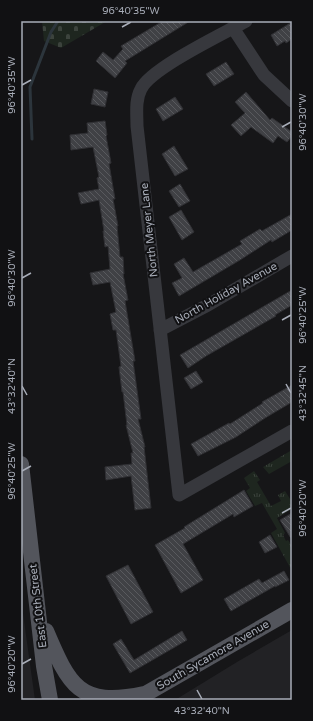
<svg xmlns="http://www.w3.org/2000/svg" width="313" height="721" viewBox="0 0 313 721" font-family="'Varela Round',sans-serif">
<defs>
<pattern id="grass-tufts" width="24" height="20" patternUnits="userSpaceOnUse"><rect width="24" height="20" fill="#1e261f"/><path d="M3 7l-1-3M5 7V3M7 7l1-3M15 17l-1-3M17 17v-4M19 17l1-3" fill="none" stroke="#3c433d"/></pattern>
<pattern id="cemetery-stones" width="16" height="16" patternUnits="userSpaceOnUse"><rect width="16" height="16" fill="#1e261f"/><path d="M2 7V4a2 2 0 0 1 4 0v3zM10 15v-3a2 2 0 0 1 4 0v3z" fill="#3c433d"/></pattern>
<pattern id="building-back-hatch" width="6" height="6" patternUnits="userSpaceOnUse"><rect width="6" height="6" fill="#404145"/><path d="M-1 5l2 2M0 0l6 6M5-1l2 2" fill="none" stroke="#595a5e"/></pattern>
</defs>
<rect width="100%" height="100%" fill="#161618"/>
<path fill="#222225" d="M 21,599 L 35,700 L 21,700 Z
M 292,630 L 292,700 L 175,700 L 237,662 Z"/>
<path fill="url(#grass-tufts)" d="M 292,450 L 292,461 L 269,474 L 263,467 Z
M 254,471 L 260,480 L 257,482 L 271,506 L 281,501 L 278,495 L 285,491 L 292,502 L 292,509 L 277,518 L 285,533 L 283,535 L 286,541 L 288,540 L 292,546 L 292,571 L 271,533 L 277,529 L 262,503 L 255,506 L 246,491 L 250,488 L 244,478 Z"/>
<path fill="url(#cemetery-stones)" d="M 42,21 L 107,21 L 61,48 L 44,41 Z"/>
<g fill="none" stroke-linecap="round" stroke-linejoin="round">
<path stroke="#2c353c" stroke-width="3" d="M 32,139 L 30,87 L 51,32 L 58,21"/>
</g>
<path fill="url(#building-back-hatch)" stroke="#303034" d="M 163,21 L 190,21 L 125,61 L 127,63 L 115,78 L 96,61 L 103,52 L 113,60 L 123,49 L 121,46 Z
M 292,22 L 292,39 L 286,43 L 285,41 L 277,46 L 271,35 Z
M 226,62 L 234,74 L 214,86 L 206,74 Z
M 94,89 L 108,92 L 105,107 L 91,104 Z
M 246,92 L 270,120 L 272,118 L 292,132 L 292,136 L 287,142 L 278,136 L 273,143 L 251,127 L 241,136 L 231,125 L 245,113 L 235,102 Z
M 175,97 L 183,109 L 163,121 L 156,109 Z
M 105,121 L 107,135 L 106,136 L 111,163 L 109,164 L 115,199 L 113,199 L 118,226 L 117,226 L 120,257 L 123,257 L 124,274 L 123,274 L 128,300 L 125,301 L 135,361 L 133,361 L 141,419 L 138,419 L 145,447 L 144,447 L 151,508 L 135,510 L 131,476 L 106,480 L 105,467 L 132,464 L 131,453 L 133,453 L 126,425 L 127,425 L 123,392 L 122,392 L 119,367 L 121,366 L 116,330 L 113,330 L 110,314 L 116,312 L 110,282 L 93,285 L 90,273 L 110,269 L 108,246 L 105,247 L 103,231 L 104,231 L 99,200 L 81,204 L 78,193 L 99,189 L 97,178 L 99,177 L 93,147 L 71,150 L 70,135 L 88,133 L 87,123 Z
M 174,146 L 188,169 L 175,176 L 162,154 Z
M 180,184 L 190,201 L 179,207 L 169,191 Z
M 181,210 L 194,232 L 182,240 L 169,217 Z
M 292,214 L 292,230 L 272,242 L 271,240 L 240,260 L 179,296 L 172,283 L 182,278 L 174,264 L 184,258 L 193,272 L 242,244 L 240,241 L 260,229 L 262,231 Z
M 292,290 L 292,305 L 275,315 L 276,316 L 206,356 L 188,368 L 180,355 Z
M 196,371 L 203,382 L 191,389 L 184,378 Z
M 292,385 L 292,402 L 265,418 L 236,437 L 198,456 L 191,444 L 229,423 L 230,424 L 263,403 L 262,402 Z
M 244,490 L 253,506 L 234,517 L 233,514 L 183,544 L 203,580 L 181,593 L 155,545 L 185,528 L 184,527 Z
M 292,513 L 292,540 L 280,520 Z
M 270,535 L 277,547 L 265,553 L 259,542 Z
M 128,565 L 153,612 L 131,624 L 106,576 Z
M 284,571 L 289,580 L 275,587 L 275,586 L 231,611 L 224,599 L 259,579 L 262,583 Z
M 182,631 L 187,640 L 130,673 L 113,644 L 121,639 L 134,660 Z"/>
<g fill="none" stroke-linecap="round" stroke-linejoin="round">
<path stroke="#37383d" stroke-width="13" d="M 246,21 C 223,34 151,68 141,89 C 135,100 137,114 137,126 L 179,495 L 292,431
M 233,28 L 264,75 L 292,101
M 160,330 L 208,305 L 292,256"/>
<path stroke="#53555c" stroke-width="16" d="M 21,464 L 44,666 L 50,700
M 46,631 C 69,685 79,708 144,694
M 135,700 L 292,610"/>
</g>
<path fill="none" stroke="#a8adb8" stroke-width="1.5" d="M 122,27 L 131,22M 22,85 L 31,80M 282,127 L 291,122M 22,278 L 31,273M 282,320 L 291,315M 286,384 L 291,393M 22,386 L 27,395M 22,471 L 31,466M 282,513 L 291,508M 22,664 L 31,659M 197,690 L 202,699"/>
<g text-anchor="middle" dominant-baseline="central" stroke-width="4" stroke-linejoin="round" paint-order="stroke">
<g font-size="11" fill="#a8adb8" stroke="#111113">
<text transform="translate(149 230) rotate(-96)">North Meyer Lane</text>
<text transform="translate(226 293) rotate(-29)">North Holiday Avenue</text>
<text transform="translate(38 606) rotate(-97)">East 10th Street</text>
<text transform="translate(213 655) rotate(-30)">South Sycamore Avenue</text>
</g>
</g>
<rect width="313" height="721" fill="none" stroke="#111113" stroke-width="44"/>
<rect x="22" y="22" width="269" height="677" fill="none" stroke="#a8adb8" stroke-width="1.5"/>
<g font-size="10" text-anchor="middle" fill="#a8adb8">
<text x="131" y="14">96°40'35"W</text>
<text transform="translate(11 85) rotate(-90)" y="4">96°40'35"W</text>
<text transform="translate(302 122) rotate(-90)" y="4">96°40'30"W</text>
<text transform="translate(11 278) rotate(-90)" y="4">96°40'30"W</text>
<text transform="translate(302 315) rotate(-90)" y="4">96°40'25"W</text>
<text transform="translate(11 386) rotate(-90)" y="4">43°32'40"N</text>
<text transform="translate(302 393) rotate(-90)" y="4">43°32'45"N</text>
<text transform="translate(11 471) rotate(-90)" y="4">96°40'25"W</text>
<text transform="translate(302 508) rotate(-90)" y="4">96°40'20"W</text>
<text transform="translate(11 664) rotate(-90)" y="4">96°40'20"W</text>
<text x="202" y="714">43°32'40"N</text>
</g>
</svg>
